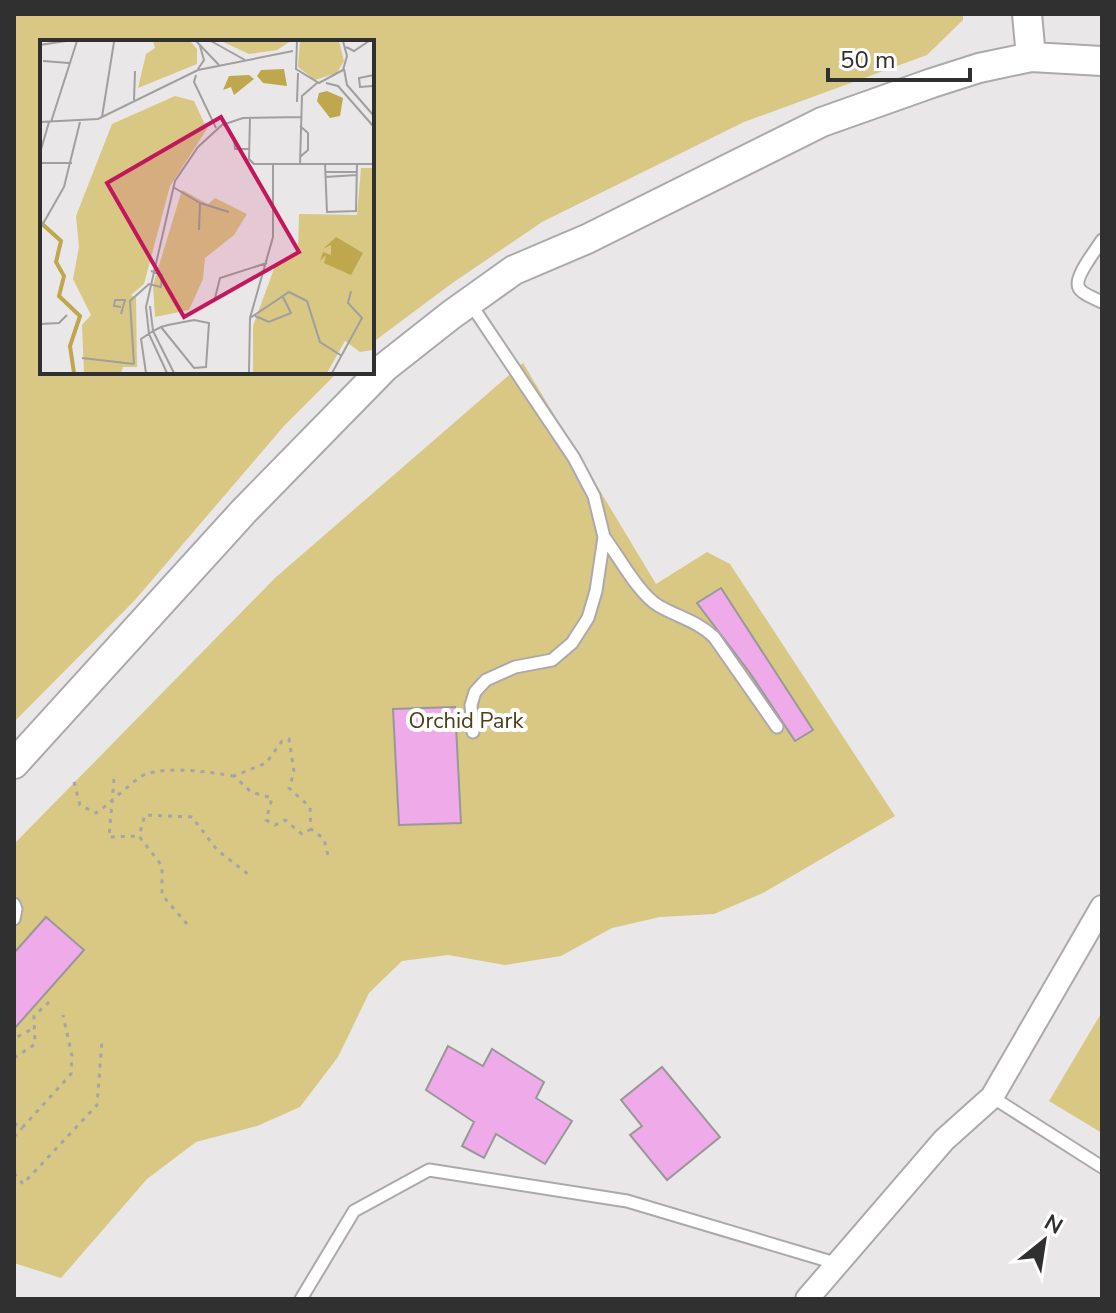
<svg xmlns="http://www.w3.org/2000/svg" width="1116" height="1313" viewBox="0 0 1116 1313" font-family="'Nunito Sans',sans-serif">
<rect width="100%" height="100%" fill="#eae7e9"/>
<path fill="#d9c784" d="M 14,14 L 963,14 L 963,20 L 927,55 L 744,122 L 542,222 L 451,284 L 372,343 L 372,42 L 42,42 L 42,372 L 338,372 L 284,426 L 135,600 L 14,722 Z
M 523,363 L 656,584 L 707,552 L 730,564 L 895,816 L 763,893 L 714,914 L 660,917 L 612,928 L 561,956 L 505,965 L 448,955 L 402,961 L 369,993 L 338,1057 L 300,1107 L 257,1126 L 196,1142 L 147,1179 L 61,1278 L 14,1263 L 14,844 L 275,578 Z
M 1102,1012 L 1102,1133 L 1049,1101 Z"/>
<path fill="#efabe9" stroke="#9a9799" stroke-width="2" d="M 721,588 L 813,730 L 795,741 L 750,673 L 697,603 Z
M 455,707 L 461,823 L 399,825 L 393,709 Z
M 46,917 L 84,950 L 14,1029 L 14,953 Z
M 448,1046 L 483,1066 L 492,1049 L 544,1082 L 536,1098 L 572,1121 L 545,1164 L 496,1134 L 484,1158 L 462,1146 L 474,1122 L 426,1090 Z
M 662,1067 L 720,1137 L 667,1180 L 630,1135 L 642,1126 L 621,1100 Z"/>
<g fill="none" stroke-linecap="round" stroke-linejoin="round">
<g stroke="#aca9ac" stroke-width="15">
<path id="service" d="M 1102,240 C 1096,250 1073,278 1079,288 C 1082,294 1096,299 1102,302
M 470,303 L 574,458 L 594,496 L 604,537 L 596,591 L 588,618 L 572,643 L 552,660 L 515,667 L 486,680 L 475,692 L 471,705 L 473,732
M 604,537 C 618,555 639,595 659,606 C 678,617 697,621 714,637 L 777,727
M 14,904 L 16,909 L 14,919
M 992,1097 L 1102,1167
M 301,1299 L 354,1211 L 429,1170 L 627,1201 L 835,1263"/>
</g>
<g stroke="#aca9ac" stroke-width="26">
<path id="minor" d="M 807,1299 L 944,1140 L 992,1097 L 1102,907"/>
</g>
<g stroke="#aca9ac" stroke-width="32">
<path id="tertiary" d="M 1027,14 L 1031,57
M 14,764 L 244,511 L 385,367 L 451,315 L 514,270 L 587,239 L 822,122 L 932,83 L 979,68 L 1031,57 L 1102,61"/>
</g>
<path stroke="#a6a4a5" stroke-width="3" stroke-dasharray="4 6" stroke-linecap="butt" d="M 114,779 L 109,837 L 139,836
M 74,782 L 80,805 L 96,813 C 110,804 135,778 146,774 C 170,766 209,772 234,776
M 311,829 L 302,834 L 285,820 L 275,825 L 266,820 L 272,798 L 251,792 L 234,776 L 266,763 L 282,741 L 289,739 L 294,772 L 289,788 L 310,807 L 311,829 L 324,839 L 329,860
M 187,924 L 162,895 L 162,866 L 139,836 L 145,815 L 192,817 L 217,850 L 248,874
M 14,1045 L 15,1038 L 34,1028
M 14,1058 L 35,1044 L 34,1016 L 49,1002
M 14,1067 L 14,1073
M 14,1123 L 22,1128 L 71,1074 L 72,1056 L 63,1015
M 14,1137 L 22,1128
M 14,1173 L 23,1184 L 97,1105 L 102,1040"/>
<use href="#service" stroke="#fff" stroke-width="11"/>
<use href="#minor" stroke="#fff" stroke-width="22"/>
<use href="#tertiary" stroke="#fff" stroke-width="28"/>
</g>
<g text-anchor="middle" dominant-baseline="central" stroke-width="8" stroke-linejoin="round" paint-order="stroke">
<g font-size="22" fill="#4a401a" stroke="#fff">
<text x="466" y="721">Orchid Park</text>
</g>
</g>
<g transform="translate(40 40)">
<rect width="334" height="334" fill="#eae7e9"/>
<path d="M 113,1 L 150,1 L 157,9 L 157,24 L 98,48 L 106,14 L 115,8 ZM 181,1 L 251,1 L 237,10 L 209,14 ZM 260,1 L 299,1 L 304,21 L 297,33 L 275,40 L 258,27 ZM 135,56 L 154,61 L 167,89 L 130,146 L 104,244 L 91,255 L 96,258 L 97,327 L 83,327 L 81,333 L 44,333 L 42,285 L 51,275 L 33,239 L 39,207 L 36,176 L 72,84 ZM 321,128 L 334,128 L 333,310 L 320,312 L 305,301 L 287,333 L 213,333 L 213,286 L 235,226 L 258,213 L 259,174 L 317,175 ZM 142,150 L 168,164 L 175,158 L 207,174 L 194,195 L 165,218 L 163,239 L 149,270 L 115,277 L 113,245 Z" fill="#d9c784"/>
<path d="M 244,29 L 247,46 L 223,43 L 217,36 L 221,30 ZM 189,36 L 209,35 L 214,39 L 194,55 L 191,47 L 183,50 ZM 287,51 L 303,58 L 300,76 L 290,78 L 277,61 L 279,53 ZM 296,197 L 323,213 L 311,235 L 284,223 L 286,215 L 280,221 L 283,212 L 291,215 L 291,205 L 283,209 Z" fill="#bea74d"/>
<path fill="none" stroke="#bea74d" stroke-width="4" d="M 0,182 L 21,201 L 16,222 L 24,236 L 19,256 L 40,276 L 30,306 L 34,333"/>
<path fill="none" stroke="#a09e9f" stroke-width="2" d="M 156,1 L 179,25M 171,1 L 205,20M 257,1 L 256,29 L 279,43 L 303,30 L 307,16 L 303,1M 0,5 L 26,1M 306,7 L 314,11 L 329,1M 3,21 L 29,23M 158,29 L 164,20 L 160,6M 304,29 L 307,45 L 334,76M 156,35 L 154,42 L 176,88M 286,43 L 298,46 L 334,87M 333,46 L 320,47 L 319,38 L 334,35M 94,60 L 95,31M 257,62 L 258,33M 62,77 L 74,2M 210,77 L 209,119 L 214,124 L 334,124M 0,82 L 58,79 L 158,30 L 253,11M 11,82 L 37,1M 260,86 L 268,93 L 268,110 L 260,117M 194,97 L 195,109 L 209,109M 0,113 L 9,82M 0,123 L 32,123M 260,124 L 262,56 L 277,43M 285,124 L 287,172 L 316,171 L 317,124M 285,132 L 317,132M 285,137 L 317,135M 133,147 L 160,163 L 159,190M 160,163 L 189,172M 0,189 L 24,147 L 40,82M 174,262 L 180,238 L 227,223M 110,266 L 113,291 L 134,333M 81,267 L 74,266 L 75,260 L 85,260 L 81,274M 215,276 L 229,282 L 251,273 L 243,257M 210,278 L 249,252 L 267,261 L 280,302 L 302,316M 0,284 L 19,283 L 27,275M 0,291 L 1,322M 42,318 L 94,324M 94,324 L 90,261 L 109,244 L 121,247 L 122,235 L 111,231M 106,333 L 101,299 L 113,291 L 121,287 L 128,285 L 154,280 L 169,283 L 166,327 L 154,328 L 121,287M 127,333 L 109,294 L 106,267 L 135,141 L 158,107 L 182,85 L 203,78 L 261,77M 209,333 L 210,278 L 233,197 L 233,124M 292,333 L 322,278 L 308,263 L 311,251"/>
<path fill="#c2185b" fill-opacity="0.15" stroke="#c2185b" stroke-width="4" d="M 181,77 L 259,212 L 144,277 L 67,143 Z"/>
<rect width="334" height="334" fill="none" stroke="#313031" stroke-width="4"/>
</g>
<rect width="1116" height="1313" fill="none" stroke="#313031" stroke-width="32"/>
<g transform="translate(1044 1241) rotate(30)" stroke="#ffffff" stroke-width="6" paint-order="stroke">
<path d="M0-6L14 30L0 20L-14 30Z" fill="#313031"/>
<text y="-12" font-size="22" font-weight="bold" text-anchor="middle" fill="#313031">N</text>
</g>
<path d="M828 68v12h142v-12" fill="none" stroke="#313031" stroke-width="4"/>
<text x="840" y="68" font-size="24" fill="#313031" stroke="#ffffff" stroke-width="6" paint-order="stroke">50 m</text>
</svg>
